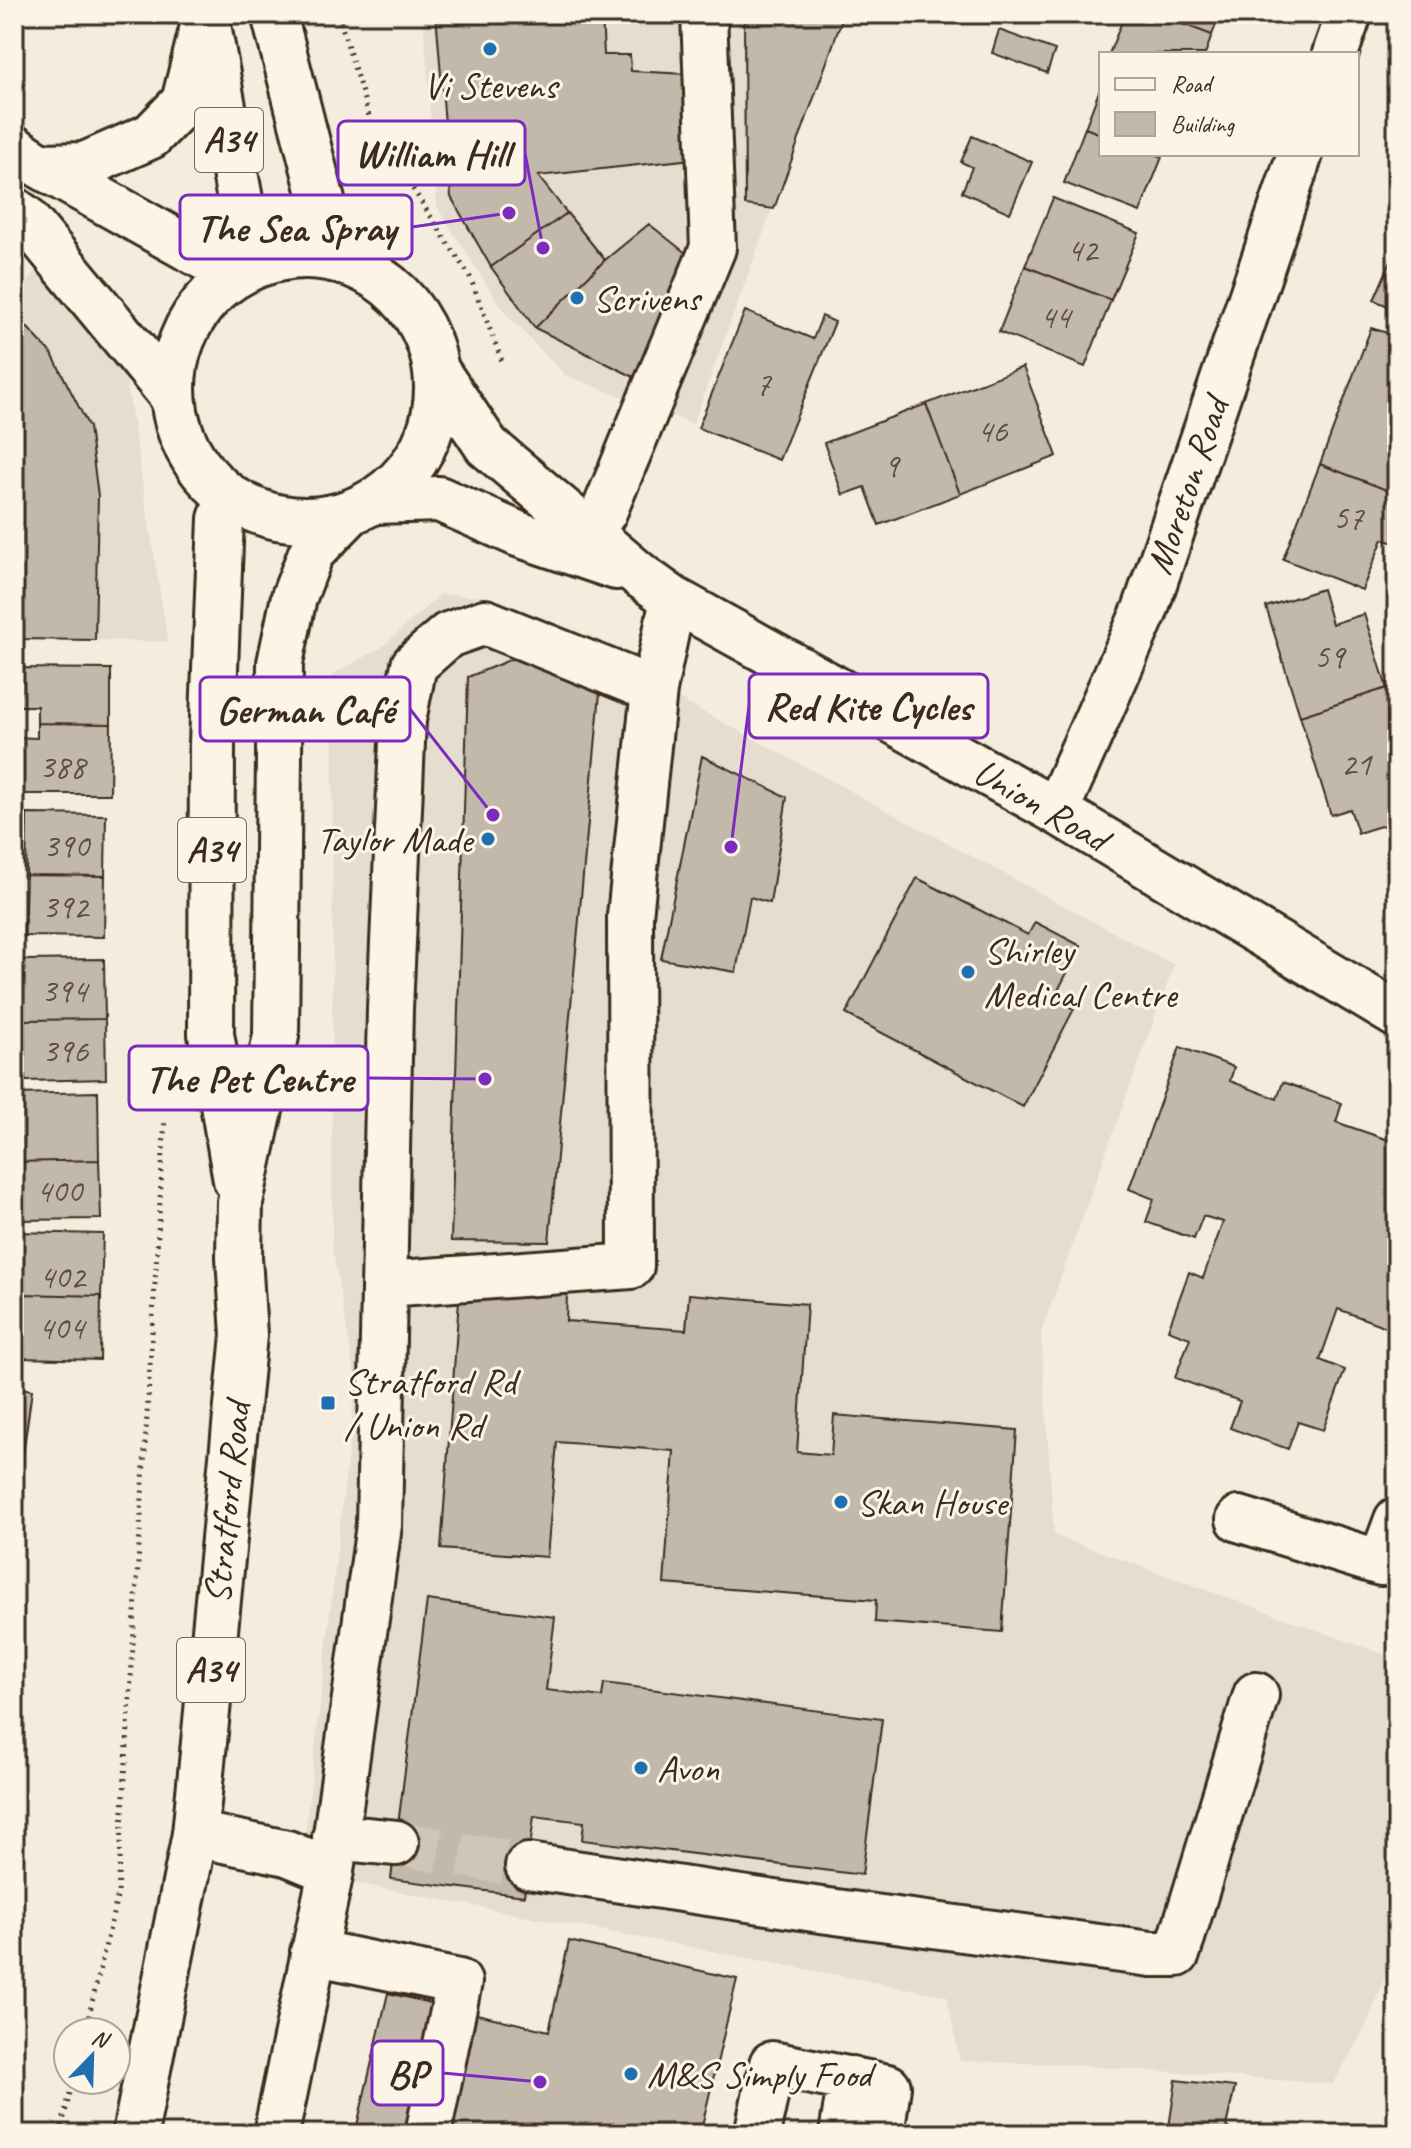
<svg xmlns="http://www.w3.org/2000/svg" width="1411" height="2148" viewBox="0 0 1411 2148" font-family="Caveat,sans-serif">
<rect width="100%" height="100%" fill="#f4eddd"/>
<filter id="ink" filterUnits="userSpaceOnUse"><feTurbulence type="fractalNoise" baseFrequency=".0125" numOctaves="2"/><feDisplacementMap in="SourceGraphic" scale="16" xChannelSelector="R" yChannelSelector="G"/><feConvolveMatrix kernelMatrix="1 2 1 2 8 2 1 2 1" color-interpolation-filters="sRGB"/></filter>
<g filter="url(#ink)">
<path fill="#e5ddce" d="M 423,14 L 844,14 L 693,424 L 565,375 L 505,313 L 437,207 Z
M 44,259 L 120,341 L 168,642 L 14,638 L 14,299 Z
M 440,594 L 482,597 L 698,709 L 1174,965 L 1041,1332 L 1054,1535 L 1397,1659 L 1397,1948 L 1365,2028 L 1333,2084 L 1060,2064 L 960,2061 L 947,1996 L 301,1873 L 356,1382 L 332,1246 L 333,674 L 381,648 Z"/>
<path fill="#c3b9aa" stroke="#3b2a1e" stroke-width="2" d="M 436,14 L 602,14 L 604,55 L 630,55 L 631,71 L 687,74 L 692,159 L 538,176 L 567,213 L 491,267 L 451,197 Z
M 744,14 L 844,14 L 774,209 L 745,205 Z
M 1125,14 L 1156,14 L 1212,35 L 1205,54 L 1109,54 Z
M 1156,14 L 1220,14 L 1212,35 Z
M 999,30 L 1055,50 L 1047,73 L 992,53 Z
M 1101,86 L 1101,134 L 1085,128 Z
M 1085,128 L 1101,134 L 1101,154 L 1155,154 L 1162,157 L 1140,212 L 1064,183 Z
M 972,136 L 1032,162 L 1010,213 L 962,192 L 972,167 L 961,162 Z
M 1053,198 L 1139,233 L 1111,300 L 1025,266 Z
M 567,213 L 605,260 L 535,328 L 491,267 Z
M 649,224 L 687,254 L 638,379 L 535,328 L 605,260 Z
M 1397,247 L 1397,310 L 1374,300 Z
M 1025,266 L 1111,300 L 1085,367 L 999,332 Z
M 745,311 L 813,339 L 822,316 L 835,322 L 779,460 L 698,428 Z
M 14,313 L 52,354 L 89,427 L 98,496 L 95,640 L 14,639 Z
M 1371,328 L 1397,336 L 1397,494 L 1320,464 Z
M 1023,367 L 1057,456 L 960,494 L 926,404 Z
M 926,404 L 960,494 L 879,525 L 865,487 L 843,495 L 824,443 Z
M 1320,464 L 1397,494 L 1397,544 L 1383,539 L 1362,590 L 1283,559 Z
M 1322,589 L 1332,624 L 1364,614 L 1387,688 L 1300,716 L 1266,607 Z
M 524,654 L 600,693 L 549,1242 L 451,1241 L 468,677 Z
M 14,668 L 111,669 L 111,724 L 37,723 L 37,706 L 14,706 Z
M 1387,688 L 1397,718 L 1397,821 L 1358,833 L 1350,809 L 1331,815 L 1300,716 Z
M 37,723 L 111,724 L 110,794 L 14,794 L 14,737 L 37,738 Z
M 702,756 L 787,797 L 770,903 L 750,897 L 736,972 L 661,959 Z
M 27,814 L 106,815 L 105,876 L 26,875 Z
M 26,875 L 105,876 L 104,937 L 24,936 Z
M 917,878 L 1028,935 L 1035,922 L 1081,946 L 1054,998 L 1074,1009 L 1023,1107 L 846,1014 Z
M 104,959 L 105,1019 L 24,1020 L 23,960 Z
M 105,1019 L 106,1079 L 25,1081 L 24,1020 Z
M 1180,1047 L 1234,1067 L 1230,1081 L 1277,1099 L 1283,1082 L 1342,1103 L 1336,1122 L 1397,1143 L 1397,1331 L 1338,1309 L 1320,1360 L 1345,1370 L 1323,1430 L 1298,1422 L 1288,1449 L 1230,1428 L 1240,1401 L 1175,1378 L 1190,1338 L 1168,1330 L 1189,1272 L 1203,1278 L 1223,1222 L 1203,1216 L 1194,1239 L 1146,1222 L 1154,1199 L 1129,1189 Z
M 98,1092 L 99,1160 L 17,1162 L 14,1094 Z
M 99,1160 L 101,1219 L 18,1220 L 17,1162 Z
M 14,1232 L 103,1234 L 101,1296 L 22,1294 L 23,1258 L 14,1258 Z
M 460,1286 L 567,1294 L 566,1321 L 686,1330 L 689,1294 L 807,1304 L 797,1452 L 831,1455 L 834,1415 L 1017,1430 L 1002,1632 L 875,1622 L 876,1600 L 664,1584 L 674,1451 L 557,1442 L 547,1557 L 441,1549 Z
M 22,1294 L 101,1296 L 100,1360 L 20,1358 Z
M 14,1387 L 32,1390 L 20,1476 L 14,1475 Z
M 14,1475 L 20,1476 L 14,1526 Z
M 427,1600 L 555,1617 L 546,1690 L 602,1697 L 604,1683 L 882,1719 L 862,1875 L 582,1840 L 584,1822 L 534,1816 L 524,1896 L 391,1879 Z
M 569,1941 L 737,1979 L 700,2134 L 355,2134 L 388,1993 L 549,2031 Z
M 1176,2080 L 1235,2087 L 1226,2126 L 1234,2134 L 1168,2134 Z"/>
<g fill="none" stroke-linecap="round" stroke-linejoin="round">
<path stroke="#cfc6b7" stroke-width="44" stroke-dasharray="44 22" stroke-linecap="butt" d="M 396,1843 L 528,1866"/>
<g stroke="#3b2a1e" stroke-width="50">
<path id="minor" d="M 1335,54 L 1349,14
M 14,148 L 41,166 L 234,274
M 41,166 L 85,165 L 151,136 L 184,102 L 206,14
M 14,210 L 24,217 L 172,396
M 438,373 L 487,446 L 641,576 L 673,599 L 1056,811 L 1397,1015
M 376,501 L 439,499 L 518,534 L 616,567
M 589,533 L 604,512 L 713,248 L 704,14
M 1056,811 L 1145,610 L 1300,154
M 386,1284 L 631,1266 L 630,916 L 654,690
M 1239,1519 L 1381,1563 L 1397,1520
M 195,1834 L 287,1853 L 331,1871
M 335,1837 L 396,1843
M 528,1866 L 821,1910 L 1151,1954 L 1177,1954 L 1256,1695
M 313,1952 L 459,1982 L 428,2134
M 276,2134 L 331,1871 L 379,1525 L 390,1009 L 403,720 L 414,665 L 448,635 L 485,622 L 654,690 L 673,599
M 757,2134 L 772,2064 L 888,2087 L 881,2134
M 842,2134 L 851,2079"/>
</g>
<g stroke="#3b2a1e" stroke-width="50">
<path id="highway" d="M 206,14 L 252,265
M 274,14 L 337,259
M173 388a132 132 0 1 1 264 0a132 132 0 1 1-264 0Z
M 229,496 L 221,519 L 212,743 L 211,1034 L 236,1180
M 135,2134 L 195,1834 L 244,1335 L 239,1257 L 240,1202 L 276,1036 L 280,663 L 294,597 L 311,553 L 351,512"/>
</g>
<path stroke="#3b2a1e" stroke-width="5" stroke-dasharray="2 6" stroke-linecap="butt" d="M 338,14 L 372,126 L 470,277 L 502,361
M 85,2032 L 118,1893 L 165,1118
M 60,2134 L 73,2080"/>
<use href="#minor" stroke="#fcf5e5" stroke-width="44"/>
<use href="#highway" stroke="#fcf5e5" stroke-width="44"/>
</g>
</g>
<g fill="#1f6fb2" stroke="#fcf5e5" stroke-width="3">
<circle cx="490" cy="49" r="8"/>
<circle cx="577" cy="298" r="8"/>
<circle cx="488" cy="839" r="8"/>
<circle cx="968" cy="972" r="8"/>
<rect x="320" y="1395" width="16" height="16" rx="4"/>
<circle cx="841" cy="1502" r="8"/>
<circle cx="641" cy="1768" r="8"/>
<circle cx="631" cy="2074" r="8"/>
</g>
<g text-anchor="middle" dominant-baseline="central" stroke-width="6" stroke-linejoin="round" paint-order="stroke">
<g font-size="34" fill="#5d4e41">
<text x="1082" y="249">42</text>
<text x="1055" y="316">44</text>
<text x="763" y="383">7</text>
<text x="992" y="430">46</text>
<text x="891" y="465">9</text>
<text x="1348" y="517">57</text>
<text x="1329" y="656">59</text>
<text x="1356" y="763">21</text>
<text x="62" y="766">388</text>
<text x="66" y="845">390</text>
<text x="65" y="906">392</text>
<text x="64" y="990">394</text>
<text x="65" y="1050">396</text>
<text x="59" y="1190">400</text>
<text x="62" y="1276">402</text>
<text x="61" y="1327">404</text>
</g>
<g fill="#fcf5e5" stroke="#75675a" stroke-width="2">
<rect x="195" y="108" width="68" height="64" rx="6"/>
<rect x="178" y="818" width="68" height="64" rx="6"/>
<rect x="177" y="1638" width="68" height="64" rx="6"/>
</g>
<g font-size="36" font-weight="bold" fill="#3b2a1e">
<text x="229" y="140">A34</text>
<text x="212" y="850">A34</text>
<text x="211" y="1670">A34</text>
</g>
<g font-size="38" fill="#3b2a1e" stroke="#fcf5e5" text-anchor="start">
<text x="490" y="85" text-anchor="middle">Vi Stevens</text>
<text x="593" y="298">Scrivens</text>
<text x="472" y="839" text-anchor="end">Taylor Made</text>
<text x="984" y="950">Shirley<tspan x="984" dy="44">Medical Centre</tspan></text>
<text x="344" y="1381">Stratford Rd<tspan x="344" dy="44">/ Union Rd</tspan></text>
<text x="857" y="1502">Skan House</text>
<text x="657" y="1768">Avon</text>
<text x="647" y="2074">M&amp;S Simply Food</text>
</g>
<g font-size="38" fill="#3b2a1e" stroke="#fcf5e5">
<text transform="translate(1187 486) rotate(-71)">Moreton Road</text>
<text transform="translate(1041 805) rotate(30)">Union Road</text>
<text transform="translate(227 1503) rotate(-84)">Stratford Road</text>
</g>
</g>
<path fill="none" stroke="#7b2cbf" stroke-width="3" d="M543 248L525 153M509 213L412 227M731 847L749 706M493 815L410 709M485 1079L368 1078M540 2082L443 2073"/>
<g fill="#7b2cbf" stroke="#fcf5e5" stroke-width="3">
<circle cx="543" cy="248" r="8"/>
<circle cx="509" cy="213" r="8"/>
<circle cx="731" cy="847" r="8"/>
<circle cx="493" cy="815" r="8"/>
<circle cx="485" cy="1079" r="8"/>
<circle cx="540" cy="2082" r="8"/>
</g>
<g fill="#fcf5e5" stroke="#7b2cbf" stroke-width="3">
<rect x="338" y="121" width="187" height="64" rx="8"/>
<rect x="180" y="195" width="232" height="64" rx="8"/>
<rect x="749" y="674" width="239" height="64" rx="8"/>
<rect x="200" y="677" width="210" height="64" rx="8"/>
<rect x="129" y="1046" width="239" height="64" rx="8"/>
<rect x="372" y="2041" width="71" height="64" rx="8"/>
</g>
<g font-size="40" text-anchor="middle" font-weight="bold" fill="#3b2a1e">
<text x="432" y="167">William Hill</text>
<text x="296" y="241">The Sea Spray</text>
<text x="868" y="720">Red Kite Cycles</text>
<text x="305" y="723">German Café</text>
<text x="249" y="1092">The Pet Centre</text>
<text x="407" y="2087">BP</text>
</g>
<rect width="1411" height="2148" fill="none" stroke="#fcf5e5" stroke-width="48"/>
<rect x="24" y="24" width="1363" height="2100" fill="none" stroke="#3b2a1e" stroke-width="3" filter="url(#ink)"/>
<rect x="1099" y="52" width="260" height="104" fill="#fcf5e5" stroke="#afa495" stroke-width="2"/>
<rect x="1115" y="78" width="40" height="12" fill="#fcf5e5" stroke="#afa495" stroke-width="2"/>
<text x="1171" y="92" font-size="24" fill="#3b2a1e">Road</text>
<rect x="1115" y="112" width="40" height="24" fill="#c3b9aa" stroke="#afa495" stroke-width="2"/>
<text x="1171" y="132" font-size="24" fill="#3b2a1e">Building</text>
<g transform="translate(92 2056) rotate(23)"><circle r="38" fill="#fcf5e5" stroke="#afa495" stroke-width="2"/>
<path d="M0-6L14 30L0 20L-14 30Z" fill="#1f6fb2"/>
<text y="-12" font-size="22" font-weight="bold" text-anchor="middle" fill="#3b2a1e">N</text>
</g>
</svg>
